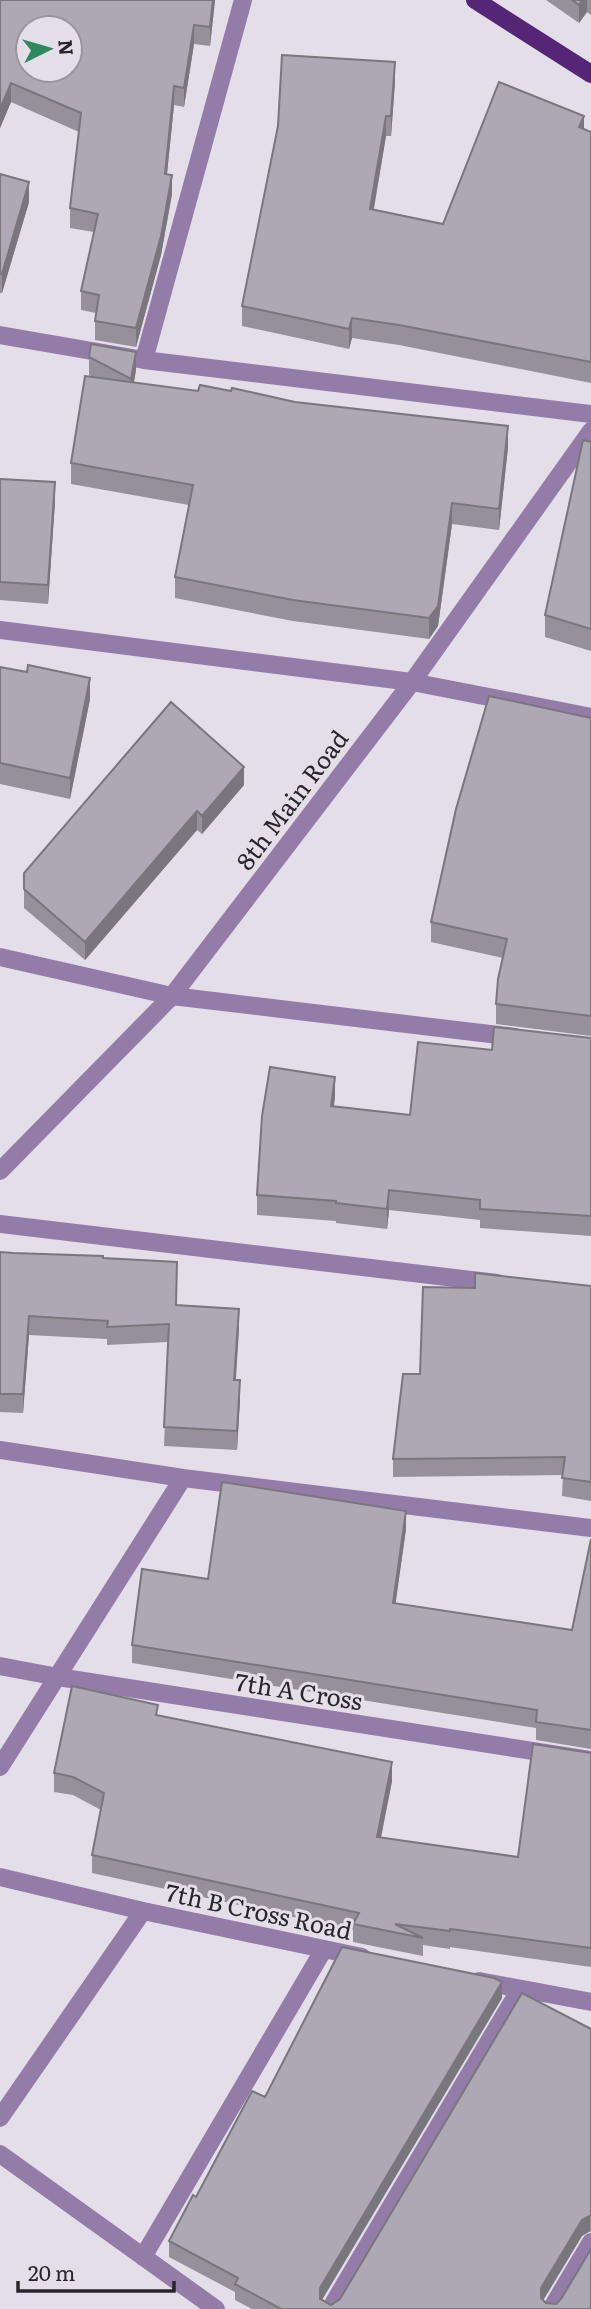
<svg xmlns="http://www.w3.org/2000/svg" width="591" height="2309" viewBox="0 0 591 2309" font-family="Literata,serif">
<rect width="100%" height="100%" fill="#e4dee9"/>
<g fill="none" stroke-linecap="round" stroke-linejoin="round">
<path stroke="#947ca9" stroke-width="18" d="M 0,335 L 144,360 L 591,414
M 144,360 L 243,0
M 0,630 L 412,682 L 591,717
M 0,957 L 172,996 L 515,1037
M 0,1171 L 172,996 L 412,682 L 591,431
M 0,1224 L 497,1283
M 0,1450 L 183,1478 L 591,1528
M 0,1666 L 58,1677 L 591,1760
M 0,1767 L 183,1478
M 0,1877 L 143,1911 L 362,1957
M 479,1981 L 591,2002
M 0,2118 L 143,1911
M 0,2154 L 216,2309
M 143,2257 L 324,1949
M 330,2309 L 520,1989
M 551,2309 L 591,2242"/>
<path stroke="#552675" stroke-width="18" d="M 475,0 L 591,74"/>
</g>
<path fill="#95909a" d="M 0,0 L 215,0 L 210,46 L 194,44 L 184,107 L 174,105 L 167,174 L 172,194 L 161,255 L 136,347 L 95,340 L 95,321 L 96,313 L 81,310 L 81,291 L 94,232 L 70,228 L 70,208 L 79,132 L 11,102 L 0,128 Z
M 546,0 L 591,0 L 591,15 L 587,12 L 579,23 Z
M 395,82 L 391,136 L 386,136 L 374,209 L 443,224 L 584,129 L 591,132 L 591,383 L 399,345 L 352,338 L 349,349 L 242,326 L 242,306 Z
M 0,174 L 29,202 L 2,293 L 0,293 Z
M 89,357 L 136,370 L 134,383 L 198,391 L 295,402 L 508,447 L 499,530 L 452,524 L 438,626 L 429,639 L 293,621 L 175,598 L 175,577 L 189,505 L 71,484 L 71,463 L 93,377 L 89,375 Z
M 591,442 L 591,651 L 545,637 L 545,615 Z
M 0,479 L 55,501 L 48,604 L 0,600 Z
M 0,667 L 90,699 L 70,799 L 0,784 Z
M 591,718 L 591,1036 L 496,1024 L 496,1004 L 503,958 L 431,942 L 431,922 Z
M 244,785 L 202,834 L 197,830 L 85,960 L 24,908 L 24,873 Z
M 591,1038 L 591,1236 L 480,1228 L 480,1220 L 389,1210 L 387,1229 L 336,1223 L 336,1221 L 257,1215 L 257,1195 L 335,1096 L 334,1107 L 410,1115 L 492,1050 Z
M 0,1252 L 13,1253 L 103,1258 L 176,1305 L 239,1328 L 236,1380 L 240,1399 L 237,1450 L 164,1446 L 168,1342 L 107,1345 L 107,1339 L 29,1335 L 23,1413 L 0,1412 Z
M 591,1286 L 591,1501 L 562,1496 L 563,1475 L 393,1477 L 393,1459 L 420,1374 L 475,1288 Z
M 406,1529 L 395,1604 L 572,1630 L 591,1539 L 591,1749 L 536,1740 L 536,1728 L 132,1663 L 132,1645 L 208,1579 Z
M 158,1716 L 392,1781 L 381,1838 L 518,1857 L 591,1753 L 591,1967 L 450,1947 L 450,1949 L 423,1945 L 423,1956 L 353,1942 L 353,1930 L 92,1873 L 92,1855 L 101,1810 L 73,1795 L 54,1792 L 54,1773 Z
M 502,1998 L 322,2300 L 331,2305 L 340,2299 L 591,2029 L 591,2231 L 582,2236 L 543,2300 L 546,2303 L 591,2309 L 252,2309 L 235,2300 L 235,2292 L 169,2257 L 169,2241 L 196,2197 L 265,2097 Z"/>
<path fill="#79767d" d="M 213,0 L 215,0 L 210,46 L 210,27 Z
M 582,0 L 587,0 L 587,12 L 579,23 L 579,5 Z
M 194,25 L 194,44 L 184,107 L 184,88 Z
M 395,62 L 395,82 L 391,136 L 391,116 Z
M 11,83 L 11,102 L 0,128 L 0,109 Z
M 174,86 L 174,105 L 165,193 L 165,174 Z
M 386,116 L 386,136 L 370,229 L 370,209 Z
M 584,116 L 584,136 L 579,127 Z
M 172,175 L 172,194 L 161,255 L 136,347 L 136,328 Z
M 29,182 L 29,202 L 2,293 L 2,274 Z
M 352,318 L 352,338 L 349,349 L 349,329 Z
M 136,352 L 136,370 L 131,397 L 131,379 Z
M 508,426 L 508,447 L 499,530 L 499,509 Z
M 55,482 L 55,501 L 48,604 L 48,585 Z
M 452,503 L 452,524 L 438,626 L 429,639 L 429,618 Z
M 90,678 L 90,699 L 70,799 L 70,778 Z
M 244,767 L 244,785 L 202,834 L 202,816 Z
M 197,811 L 197,830 L 85,960 L 85,942 Z
M 335,1077 L 335,1096 L 331,1126 L 331,1106 Z
M 389,1190 L 389,1210 L 387,1229 L 387,1209 Z
M 239,1309 L 239,1328 L 234,1398 L 234,1380 Z
M 29,1316 L 29,1335 L 23,1413 L 23,1394 Z
M 240,1380 L 240,1399 L 237,1450 L 237,1431 Z
M 406,1511 L 406,1529 L 393,1622 L 393,1603 Z
M 392,1762 L 392,1781 L 377,1856 L 377,1837 Z
M 502,1982 L 502,1998 L 320,2303 L 320,2288 Z
M 590,2215 L 590,2231 L 582,2236 L 541,2304 L 541,2288 L 582,2220 Z"/>
<path fill="#ada8b3" stroke="#79767d" stroke-width="2" fill-rule="evenodd" d="M 0,0 L 213,0 L 210,27 L 194,25 L 184,88 L 174,86 L 165,174 L 172,175 L 161,236 L 136,328 L 95,321 L 99,295 L 81,291 L 98,214 L 70,208 L 81,113 L 11,83 L 0,109 ZM 28,28 L 70,28 L 70,70 L 28,70 Z
M 572,0 L 582,0 L 579,5 Z
M 282,55 L 395,62 L 391,116 L 386,116 L 370,209 L 443,224 L 499,82 L 584,116 L 579,127 L 591,132 L 591,362 L 399,325 L 352,318 L 349,329 L 242,306 L 278,126 Z
M 0,174 L 29,182 L 2,274 L 0,274 Z
M 91,344 L 136,352 L 131,379 L 89,357 Z
M 85,376 L 198,391 L 200,385 L 231,391 L 232,388 L 295,402 L 508,426 L 499,509 L 452,503 L 438,606 L 429,618 L 293,600 L 175,577 L 193,485 L 71,463 Z
M 583,440 L 591,442 L 591,629 L 545,615 Z
M 0,479 L 55,482 L 48,585 L 0,582 Z
M 28,665 L 90,678 L 70,778 L 0,763 L 0,667 L 27,672 Z
M 489,696 L 591,718 L 591,1016 L 496,1004 L 498,979 L 507,939 L 431,922 L 456,809 Z
M 171,702 L 244,767 L 202,816 L 197,811 L 85,942 L 24,889 L 24,873 Z
M 494,1027 L 591,1038 L 591,1216 L 480,1209 L 480,1200 L 389,1190 L 387,1209 L 336,1203 L 336,1201 L 257,1195 L 262,1116 L 270,1067 L 335,1077 L 331,1106 L 410,1115 L 418,1042 L 492,1050 Z
M 0,1252 L 13,1253 L 103,1256 L 103,1258 L 177,1262 L 176,1305 L 239,1309 L 234,1380 L 240,1380 L 237,1431 L 164,1427 L 169,1324 L 107,1327 L 108,1321 L 29,1316 L 23,1394 L 0,1394 Z
M 475,1273 L 591,1286 L 591,1482 L 562,1478 L 565,1457 L 393,1459 L 403,1374 L 420,1374 L 423,1287 L 475,1288 Z
M 222,1482 L 406,1511 L 393,1603 L 572,1630 L 591,1539 L 591,1730 L 536,1722 L 537,1710 L 132,1645 L 142,1569 L 208,1579 Z
M 72,1686 L 158,1705 L 156,1715 L 392,1762 L 377,1837 L 518,1857 L 533,1744 L 591,1753 L 591,1948 L 450,1929 L 450,1931 L 395,1924 L 423,1938 L 353,1924 L 359,1913 L 92,1855 L 104,1793 L 73,1777 L 54,1773 Z
M 342,1947 L 494,1978 L 502,1982 L 320,2288 L 320,2299 L 331,2305 L 340,2299 L 522,1993 L 591,2029 L 591,2215 L 582,2220 L 541,2288 L 541,2298 L 546,2303 L 556,2304 L 561,2299 L 591,2249 L 591,2309 L 281,2309 L 235,2284 L 238,2278 L 169,2241 L 193,2195 L 196,2197 L 252,2091 L 265,2097 Z"/>
<g text-anchor="middle" dominant-baseline="central" stroke-width="6" stroke-linejoin="round" paint-order="stroke">
<g font-size="24" fill="#28262a" stroke="#e4dee9">
<text transform="translate(291 799) rotate(-53)">8th Main Road</text>
<text transform="translate(299 1690) rotate(9)">7th A Cross</text>
<text transform="translate(259 1910) rotate(12)">7th B Cross Road</text>
</g>
</g>
<g transform="translate(49 49) rotate(85)"><circle r="33" fill="#e4dee9" stroke="#99949d" stroke-width="2"/>
<path d="M0-5L12 26L0 18L-12 26Z" fill="#2f885e"/>
<text y="-10" font-size="19" font-weight="bold" text-anchor="middle" fill="#28262a">N</text>
</g>
<path d="M18 2281v10h156v-10" fill="none" stroke="#28262a" stroke-width="3.5"/>
<text x="28" y="2281" font-size="21" fill="#28262a" stroke="#e4dee9" stroke-width="5" paint-order="stroke">20 m</text>
</svg>
